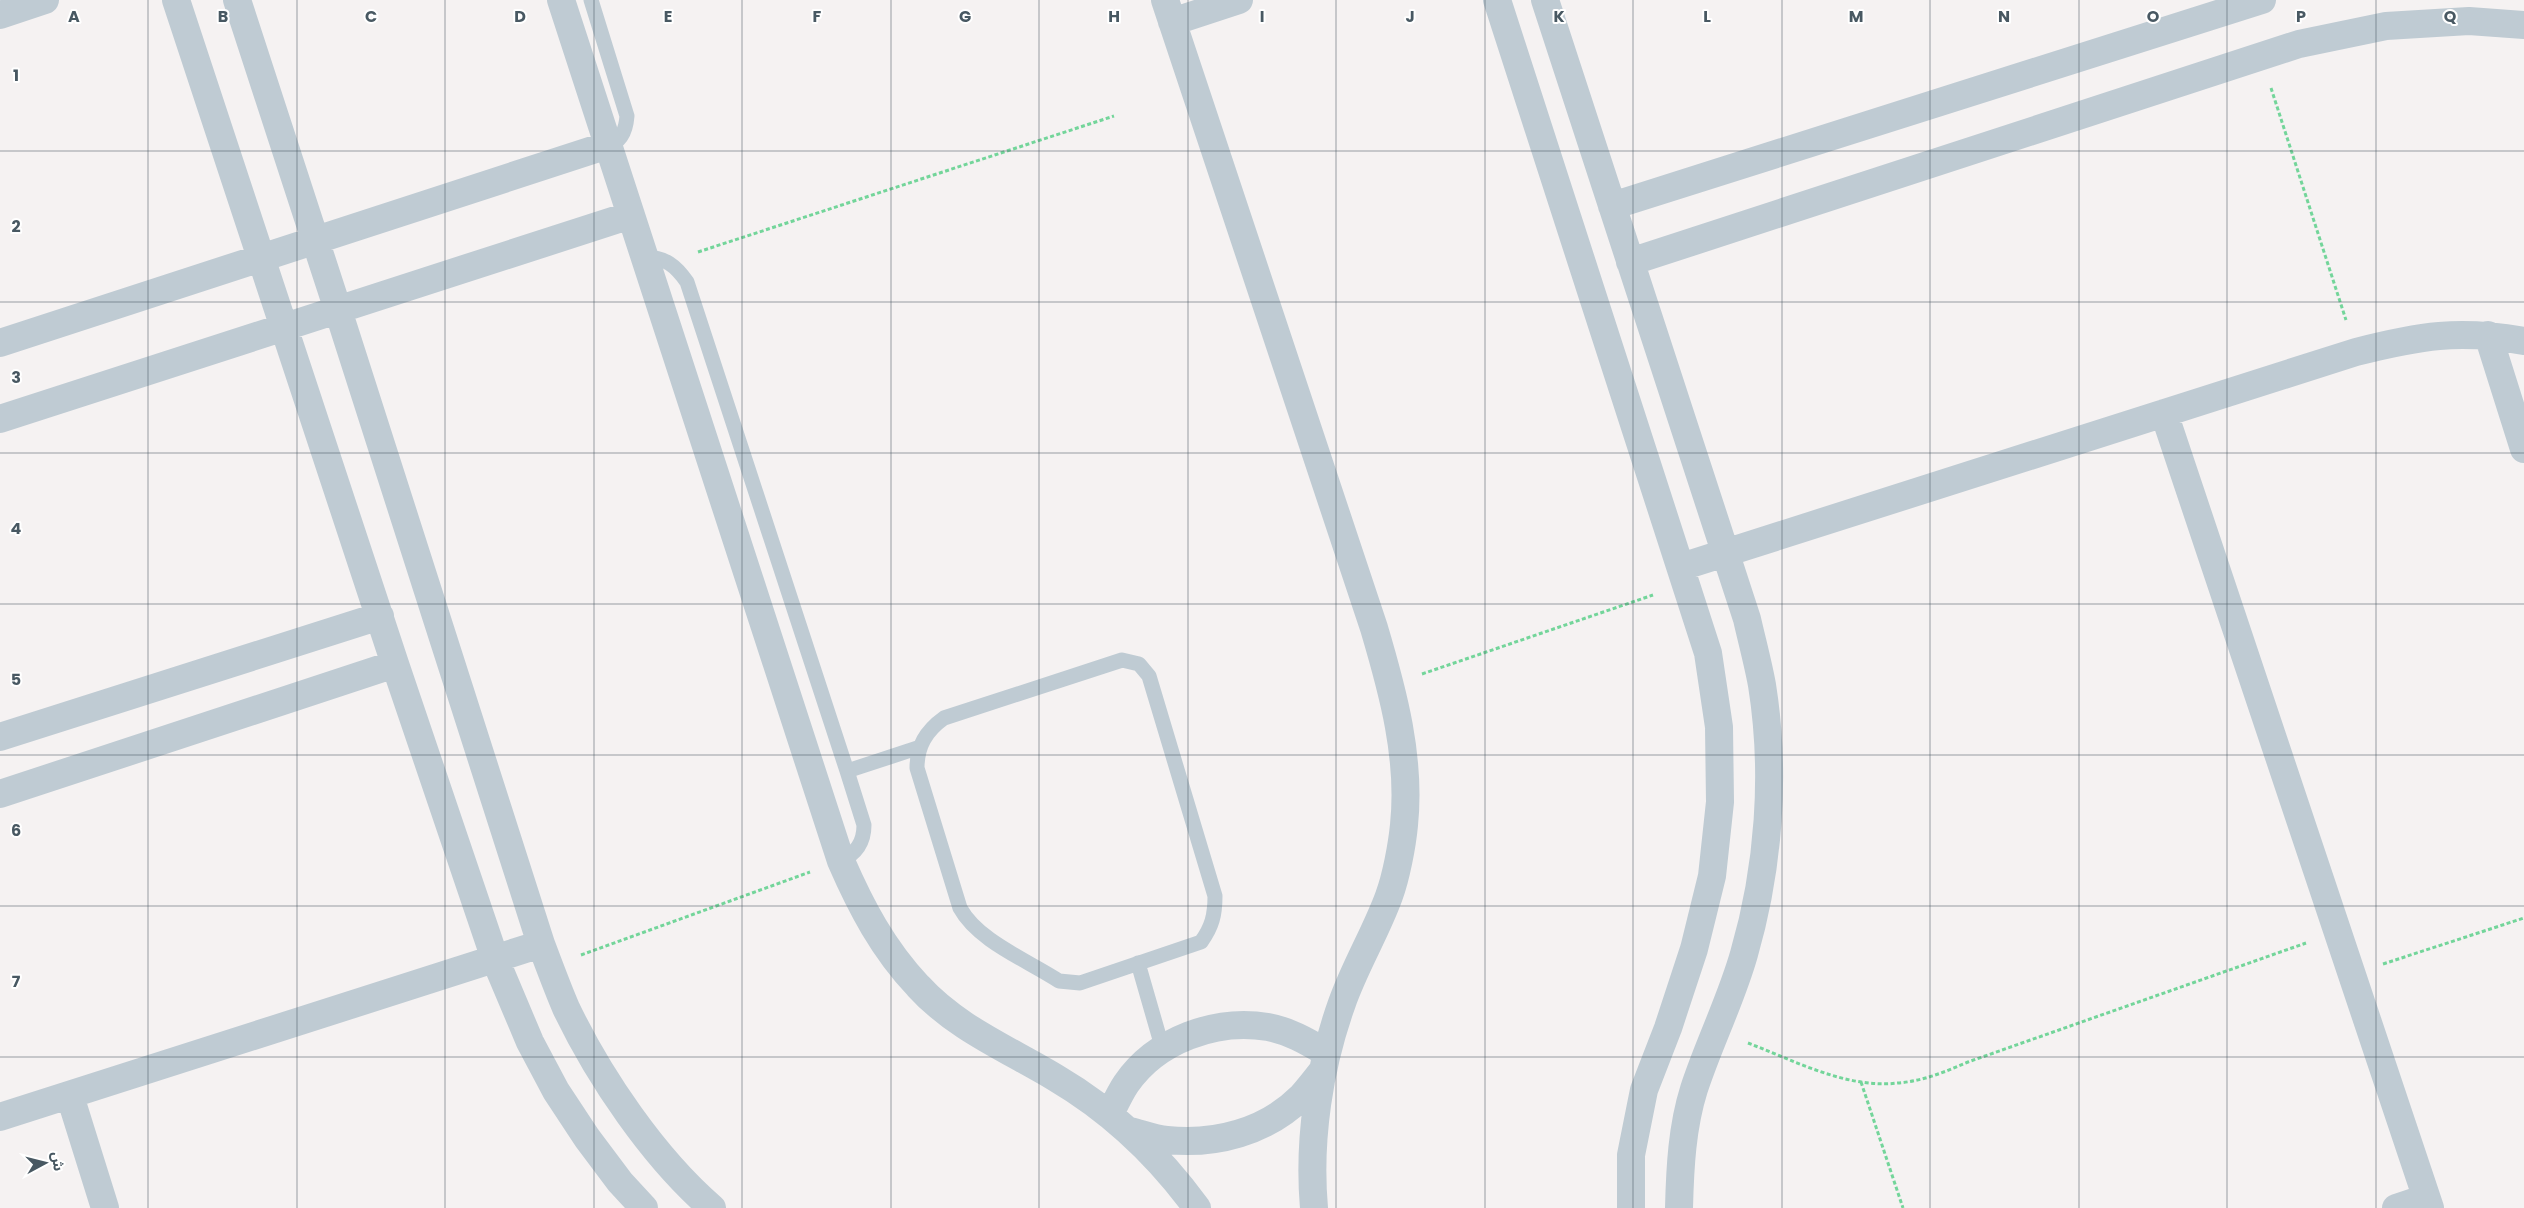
<svg xmlns="http://www.w3.org/2000/svg" width="2524" height="1208" viewBox="0 0 2524 1208" font-family="Poppins,'Noto Sans Arabic',sans-serif">
<rect width="100%" height="100%" fill="#f5f2f2"/>
<g fill="none" stroke-linecap="round" stroke-linejoin="round">
<path stroke="#73d59a" stroke-width="3" stroke-dasharray="4 2.5" stroke-linecap="butt" d="M 2271,88 L 2346,320
M 698,252 L 1114,116
M 1422,674 L 1653,595
M 581,955 L 810,872
M 2383,964 L 2524,918
M 1748,1043 C 1795,1061 1847,1089 1898,1083 C 1923,1081 1945,1072 1968,1062 L 2306,943
M 1861,1082 L 1903,1208"/>
<path stroke="#bfcbd3" stroke-width="15" d="M 591,0 L 627,116 C 626,129 622,142 608,145
M 645,257 C 665,257 676,266 687,282 L 847,771 L 864,825 C 864,843 856,853 841,861
M 1122,660 L 1139,664 L 1149,676 L 1215,896 C 1215,915 1212,927 1201,942 L 1080,983 L 1059,981 C 1027,960 978,941 960,908 L 917,768 C 917,746 926,731 944,718 Z
M 847,771 L 920,747
M 1138,963 L 1163,1050"/>
<path stroke="#bfcbd3" stroke-width="28" d="M 176,0 L 395,664 L 495,959 L 530,1042 L 556,1091 L 587,1138 L 620,1182 L 644,1208
M 237,0 L 338,310 L 541,944 C 549,965 557,987 566,1008 C 599,1077 654,1158 712,1208
M 561,0 L 841,861 C 861,907 883,949 918,986 C 956,1028 1008,1049 1056,1078 C 1112,1111 1159,1156 1197,1208
M 1165,0 L 1374,628 C 1393,692 1411,758 1404,825 C 1402,846 1396,877 1389,896 C 1376,932 1355,966 1342,1003 C 1319,1067 1308,1140 1314,1208
M 1497,0 L 1708,653 L 1719,727 L 1720,802 L 1712,876 L 1694,949 L 1668,1028 L 1644,1090 L 1631,1155 L 1631,1208
M 1545,0 L 1747,619 C 1752,641 1758,663 1762,685 C 1776,773 1769,868 1744,954 C 1731,1000 1709,1043 1694,1089 C 1682,1127 1680,1168 1679,1208
M 0,15 L 45,0
M 1172,22 L 1239,0
M 1612,206 L 2262,0
M 1630,262 L 2299,44 L 2386,26 L 2469,21 L 2524,25
M 2488,335 L 2524,449
M 0,343 L 608,145
M 2164,413 L 2430,1208
M 0,419 L 631,215
M 1681,567 L 2356,352 C 2419,336 2459,329 2524,341
M 0,737 L 380,616
M 0,794 L 395,664
M 70,1096 L 105,1208
M 1110,1114 C 1115,1104 1120,1093 1126,1084 C 1156,1040 1216,1018 1268,1027 C 1290,1031 1308,1042 1327,1053
M 0,1117 L 541,944
M 1130,1131 C 1142,1134 1155,1139 1167,1140 C 1215,1145 1266,1132 1301,1097 C 1309,1088 1316,1079 1323,1070
M 2396,1208 L 2426,1198"/>
</g>
<path fill="none" stroke="#485862" stroke-width="1" stroke-opacity="0.55" d="M 148,0 L 148,1208M 297,0 L 297,1208M 445,0 L 445,1208M 594,0 L 594,1208M 742,0 L 742,1208M 891,0 L 891,1208M 1039,0 L 1039,1208M 1188,0 L 1188,1208M 1336,0 L 1336,1208M 1485,0 L 1485,1208M 1633,0 L 1633,1208M 1782,0 L 1782,1208M 1930,0 L 1930,1208M 2079,0 L 2079,1208M 2227,0 L 2227,1208M 2376,0 L 2376,1208M 0,151 L 2524,151M 0,302 L 2524,302M 0,453 L 2524,453M 0,604 L 2524,604M 0,755 L 2524,755M 0,906 L 2524,906M 0,1057 L 2524,1057"/>
<g font-size="16" text-anchor="middle" font-weight="bold" fill="#485862" stroke="#fff" stroke-width="4" stroke-linejoin="round" paint-order="stroke">
<text x="74" y="22">A</text>
<text x="223" y="22">B</text>
<text x="371" y="22">C</text>
<text x="520" y="22">D</text>
<text x="668" y="22">E</text>
<text x="817" y="22">F</text>
<text x="965" y="22">G</text>
<text x="1114" y="22">H</text>
<text x="1262" y="22">I</text>
<text x="1410" y="22">J</text>
<text x="1559" y="22">K</text>
<text x="1707" y="22">L</text>
<text x="1856" y="22">M</text>
<text x="2004" y="22">N</text>
<text x="2153" y="22">O</text>
<text x="2301" y="22">P</text>
<text x="2450" y="22">Q</text>
<text x="16" y="81">1</text>
<text x="16" y="232">2</text>
<text x="16" y="383">3</text>
<text x="16" y="534">4</text>
<text x="16" y="685">5</text>
<text x="16" y="836">6</text>
<text x="16" y="987">7</text>
</g>
<g transform="translate(45 1163) rotate(83)" stroke="#ffffff" stroke-width="4" paint-order="stroke">
<path d="M0-4L9 19L0 12L-9 19Z" fill="#485862"/>
<text y="-8" font-size="14" font-weight="bold" text-anchor="middle" fill="#485862">ش</text>
</g>
</svg>
